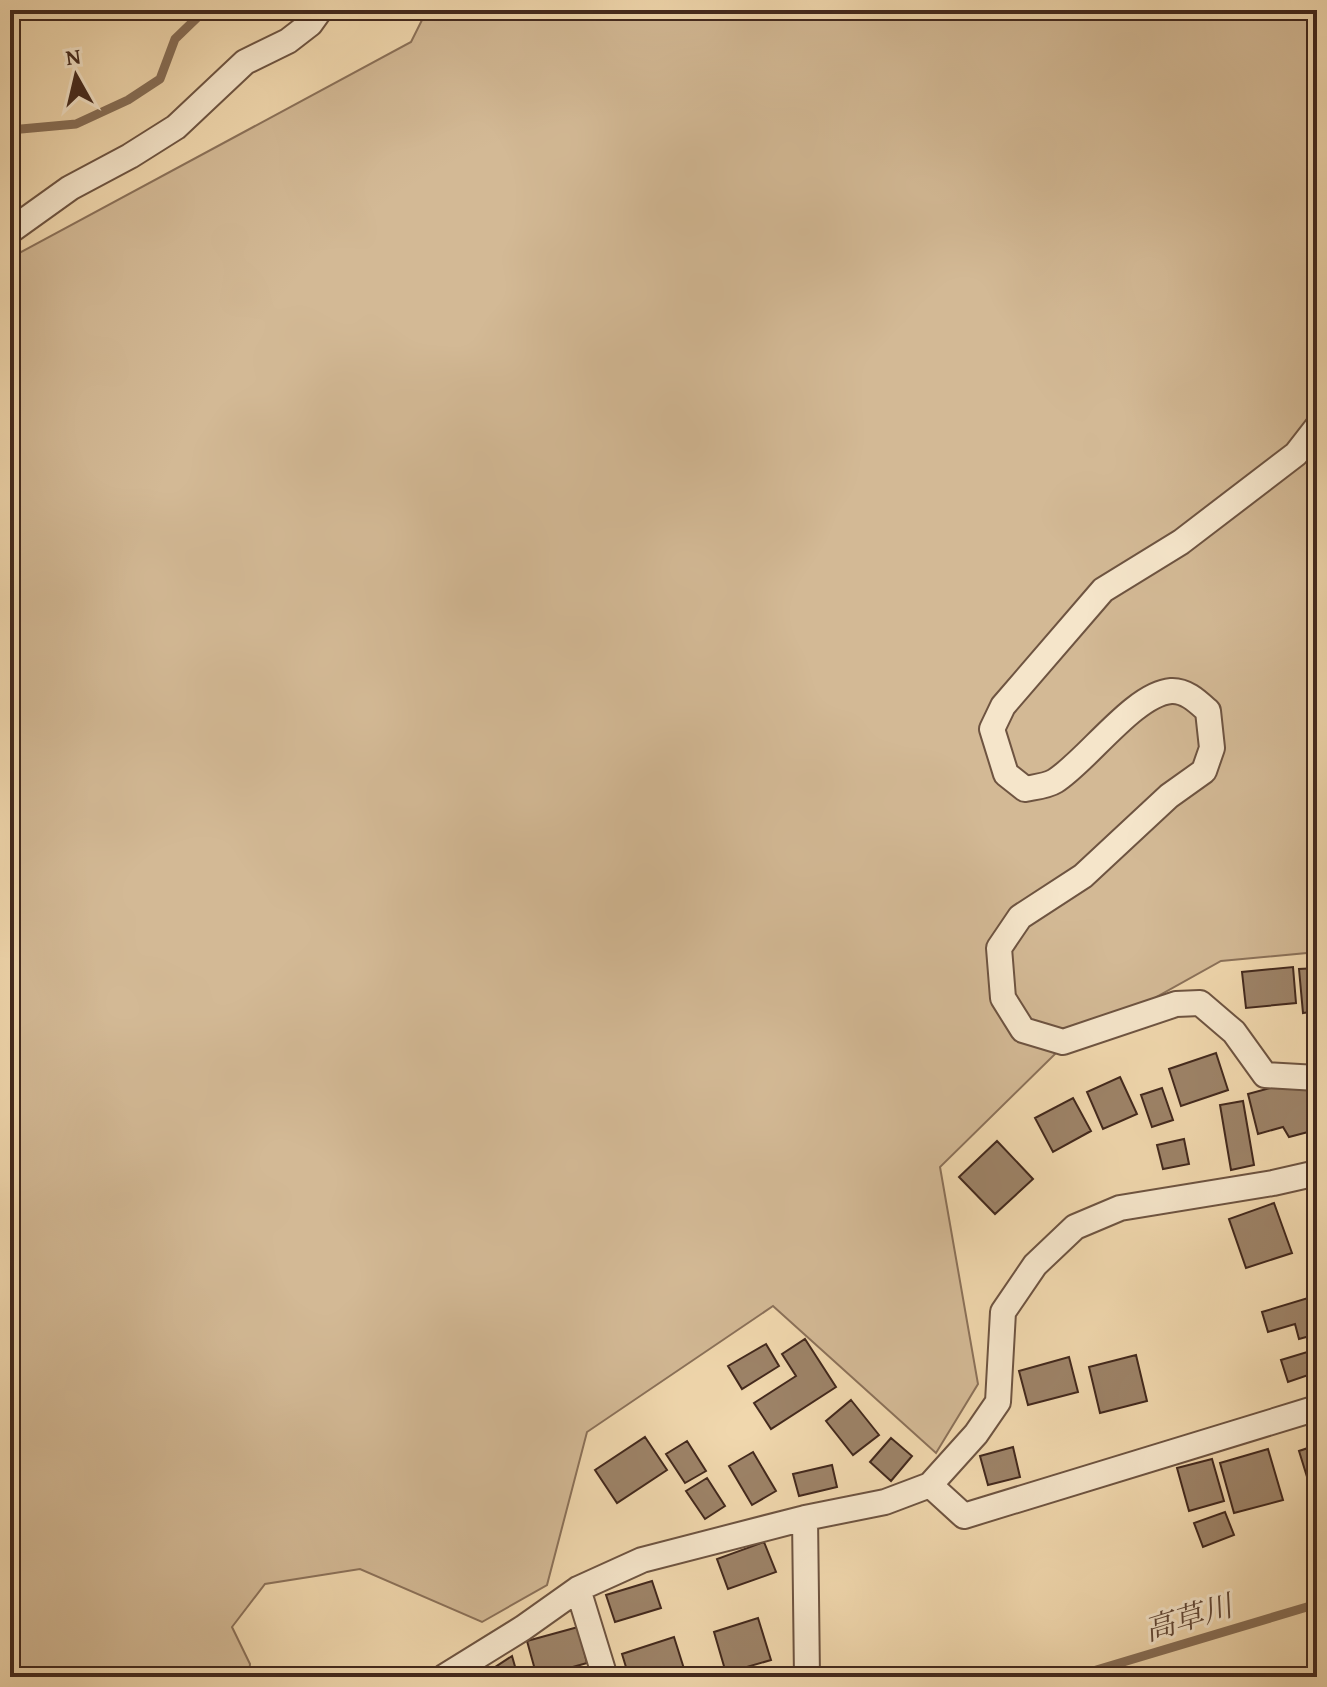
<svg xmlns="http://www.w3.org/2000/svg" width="1327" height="1687" viewBox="0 0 1327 1687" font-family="'Gentium Book Plus','Noto Serif JP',serif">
<rect width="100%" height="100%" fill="#f0d7ad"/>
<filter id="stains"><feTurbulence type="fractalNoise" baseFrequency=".0025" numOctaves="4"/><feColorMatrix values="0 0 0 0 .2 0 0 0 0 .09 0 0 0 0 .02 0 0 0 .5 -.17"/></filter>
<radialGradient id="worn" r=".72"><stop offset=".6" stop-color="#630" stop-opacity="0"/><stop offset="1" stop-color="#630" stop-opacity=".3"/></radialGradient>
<path fill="#d3b995" stroke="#8b7159" stroke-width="2" d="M 427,10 L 1317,10 L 1317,952 L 1221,961 L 1056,1053 L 940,1167 L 978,1384 L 936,1453 L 773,1306 L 587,1432 L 547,1585 L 482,1622 L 360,1569 L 265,1584 L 232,1627 L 250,1664 L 249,1677 L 10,1677 L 10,258 L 411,42 Z"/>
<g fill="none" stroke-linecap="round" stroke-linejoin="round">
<path stroke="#876e56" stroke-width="9" d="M 10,130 L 76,124 L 128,100 L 160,79 L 175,39 L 205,10
M 1073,1677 L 1317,1604"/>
</g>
<path fill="#9d8368" stroke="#43291d" stroke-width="2" d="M 1293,967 L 1296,1003 L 1246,1008 L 1242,972 Z
M 1317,968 L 1317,1011 L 1303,1013 L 1299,969 Z
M 1216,1053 L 1228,1090 L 1181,1106 L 1169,1069 Z
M 1120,1077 L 1137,1114 L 1103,1129 L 1087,1092 Z
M 1311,1077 L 1317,1099 L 1317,1152 L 1313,1153 L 1308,1132 L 1289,1137 L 1283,1127 L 1258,1134 L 1248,1094 Z
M 1162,1088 L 1173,1120 L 1152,1127 L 1141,1095 Z
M 1073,1098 L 1091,1131 L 1053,1152 L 1035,1118 Z
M 1243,1101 L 1254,1165 L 1231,1170 L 1220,1105 Z
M 1184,1139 L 1189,1164 L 1163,1169 L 1157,1145 Z
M 997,1141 L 1033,1179 L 995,1214 L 959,1177 Z
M 1274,1203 L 1292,1253 L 1246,1268 L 1229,1219 Z
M 1308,1298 L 1317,1334 L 1299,1339 L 1295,1324 L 1268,1332 L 1262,1312 Z
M 805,1339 L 836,1387 L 771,1429 L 754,1403 L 796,1376 L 782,1354 Z
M 766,1344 L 779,1366 L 742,1389 L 728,1366 Z
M 1317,1349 L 1317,1372 L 1288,1382 L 1281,1360 Z
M 1136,1355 L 1147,1401 L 1100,1413 L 1089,1367 Z
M 1069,1357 L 1078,1392 L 1028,1405 L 1019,1371 Z
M 851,1400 L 879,1435 L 853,1455 L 826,1421 Z
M 645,1437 L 667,1470 L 617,1503 L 595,1470 Z
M 891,1438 L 912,1456 L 891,1481 L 870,1462 Z
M 687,1441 L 706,1471 L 685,1483 L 666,1454 Z
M 1317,1445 L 1317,1477 L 1308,1480 L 1299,1451 Z
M 1013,1447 L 1020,1477 L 988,1485 L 980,1456 Z
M 1268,1449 L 1283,1500 L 1234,1513 L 1220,1463 Z
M 753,1452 L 776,1491 L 752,1505 L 729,1466 Z
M 1212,1459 L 1224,1501 L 1189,1511 L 1177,1468 Z
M 832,1465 L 837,1487 L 799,1496 L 793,1474 Z
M 707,1478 L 725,1506 L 705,1519 L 686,1491 Z
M 1225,1512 L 1234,1535 L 1203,1547 L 1194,1523 Z
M 764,1542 L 776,1572 L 728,1589 L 717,1559 Z
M 652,1581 L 661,1608 L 615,1622 L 606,1595 Z
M 758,1618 L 771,1660 L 726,1673 L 714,1632 Z
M 578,1627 L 587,1663 L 537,1677 L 527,1641 Z
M 674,1637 L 686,1675 L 629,1677 L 622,1654 Z
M 512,1656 L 518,1677 L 480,1677 Z"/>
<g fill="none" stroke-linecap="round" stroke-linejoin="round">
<g stroke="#6e5441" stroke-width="28">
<path id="minor" d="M 10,231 L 70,188 L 130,156 L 176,127 L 245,62 L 288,41 L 310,24 L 320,10
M 1317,427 L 1296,454 L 1181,542 L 1103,590 L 1003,706 L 992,729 L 1006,774 L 1025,789 C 1035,787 1047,786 1055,781 C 1087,761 1134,694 1171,691 C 1186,690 1198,702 1208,711 L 1212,748 L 1204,771 L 1169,796 L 1083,876 L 1020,917 L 999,948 L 1003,998 L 1023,1030 L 1063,1042 L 1176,1004 L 1200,1003 L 1234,1032 L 1265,1075 L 1317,1078
M 930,1485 L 964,1516 L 1317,1408
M 805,1518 L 807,1677
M 578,1589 L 605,1677
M 444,1677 L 523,1628 L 578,1589 L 642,1560 L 805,1518 L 885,1502 L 930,1485 L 976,1434 L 998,1402 L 1003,1312 L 1035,1265 L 1075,1227 L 1120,1208 L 1273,1183 L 1317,1173"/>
</g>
<use href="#minor" stroke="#f5e5ca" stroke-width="24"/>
</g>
<g text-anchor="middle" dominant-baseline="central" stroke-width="6" stroke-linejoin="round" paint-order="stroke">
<g font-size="30" font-style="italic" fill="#604635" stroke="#f5e5ca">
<text transform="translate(1188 1617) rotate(-17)">高草川</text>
</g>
</g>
<rect width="1327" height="1687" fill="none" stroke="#f0d7ad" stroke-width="40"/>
<rect x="12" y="12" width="1303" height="1663" fill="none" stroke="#43291d" stroke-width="4"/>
<rect x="20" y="20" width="1287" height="1647" fill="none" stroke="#43291d" stroke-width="2"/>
<g transform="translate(76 76) rotate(352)" stroke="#f5e5ca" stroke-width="6" paint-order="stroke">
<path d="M0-6L14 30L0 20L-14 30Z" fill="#43291d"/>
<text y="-12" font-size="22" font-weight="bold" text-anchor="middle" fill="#43291d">N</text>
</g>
<rect width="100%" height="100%" filter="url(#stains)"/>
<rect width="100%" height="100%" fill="url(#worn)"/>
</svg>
